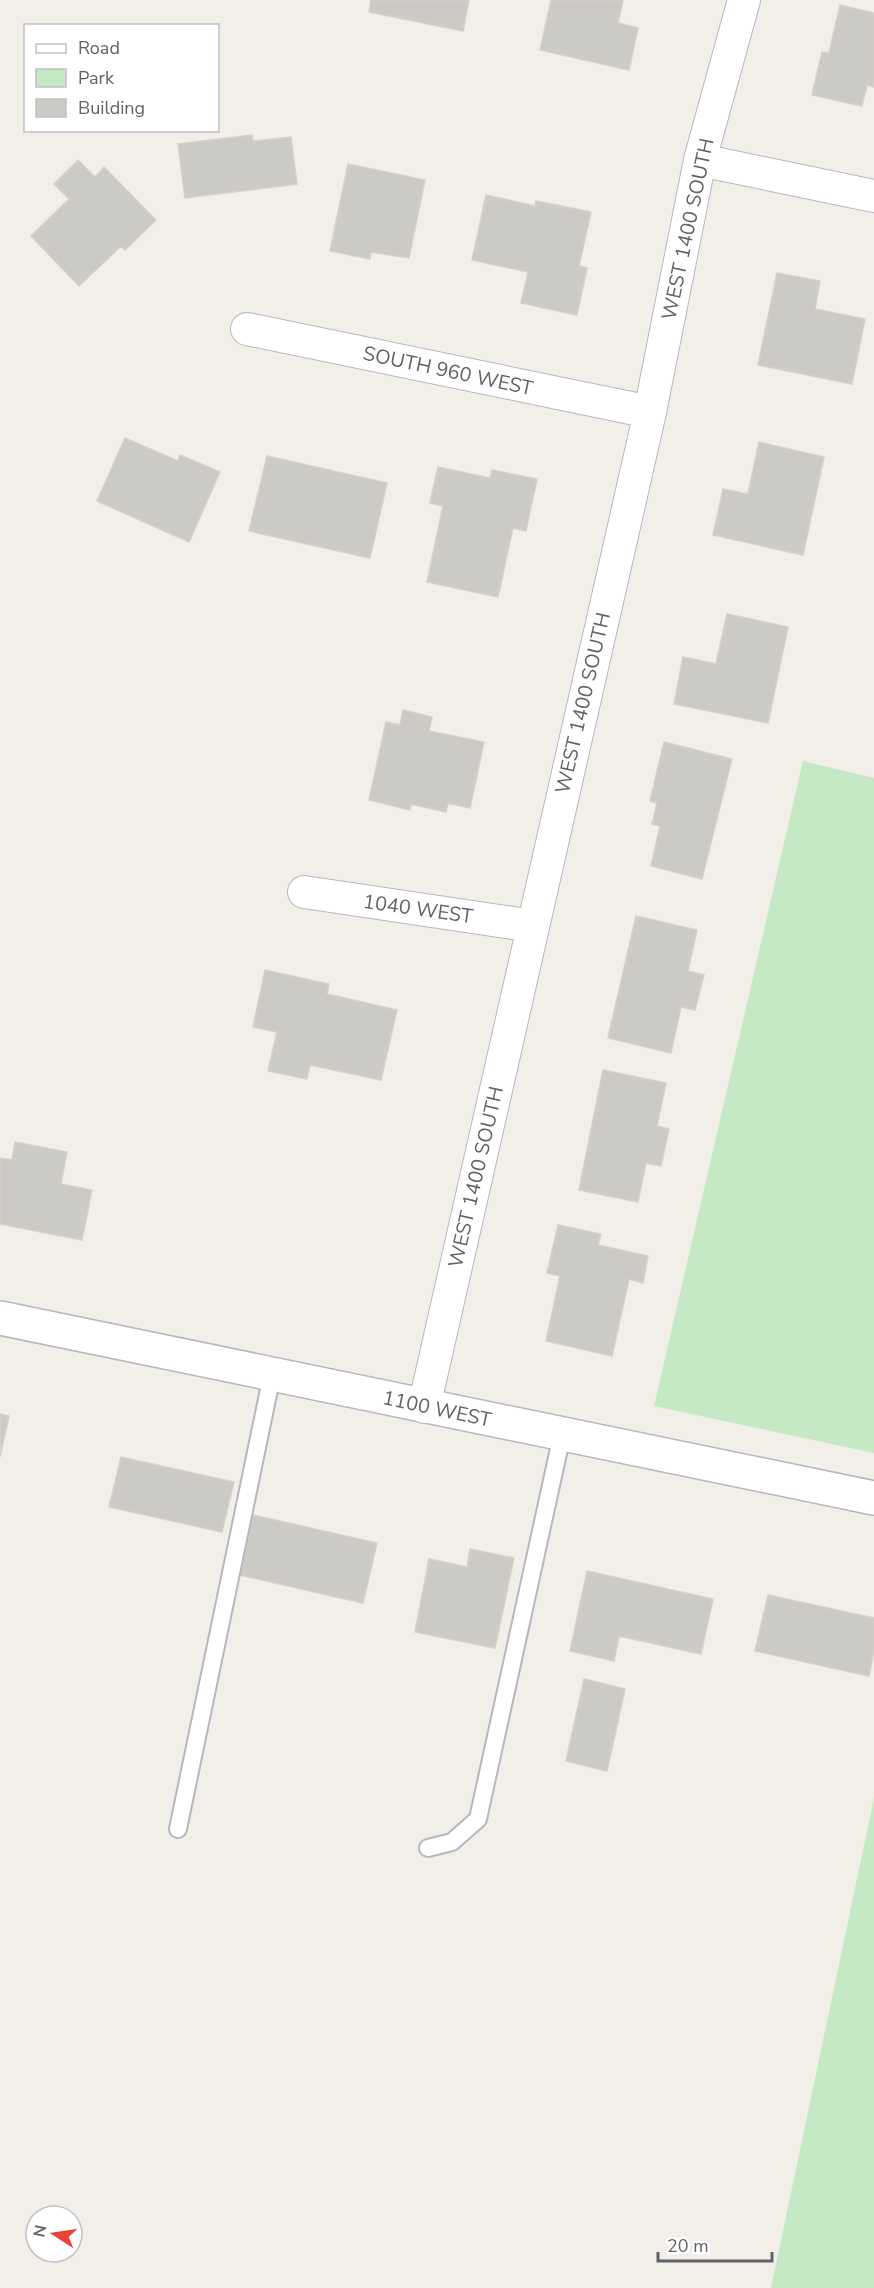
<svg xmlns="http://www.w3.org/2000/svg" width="874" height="2288" viewBox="0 0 874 2288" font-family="'Nunito Sans',sans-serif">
<rect width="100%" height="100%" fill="#f1efe8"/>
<path fill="#c5e8c5" d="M 803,761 L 874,778 L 874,1453 L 654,1406 Z
M 874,1798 L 874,2288 L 771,2288 Z"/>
<path fill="#cccac5" stroke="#d6d1c6" stroke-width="1.5" d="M 371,0 L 469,0 L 463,31 L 369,12 Z
M 551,0 L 623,0 L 618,23 L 638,28 L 629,70 L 540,50 Z
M 840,5 L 874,13 L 874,87 L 867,85 L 862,106 L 812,95 L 822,52 L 829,53 Z
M 252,135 L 253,141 L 291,137 L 297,184 L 185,198 L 178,144 Z
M 78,160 L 95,177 L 104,167 L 156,220 L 125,250 L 121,246 L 79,286 L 31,236 L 69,199 L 54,184 Z
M 348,164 L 425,180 L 409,258 L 371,252 L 370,259 L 330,251 Z
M 486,195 L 535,206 L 536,201 L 591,212 L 579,266 L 587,268 L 577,315 L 521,303 L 528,272 L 472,260 Z
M 777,273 L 820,281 L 815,309 L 865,319 L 852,384 L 758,365 Z
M 125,438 L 178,461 L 180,455 L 220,472 L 189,542 L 97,501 Z
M 759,442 L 824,457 L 803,555 L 713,535 L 723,489 L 748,494 Z
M 267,456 L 387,483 L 370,558 L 249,531 Z
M 438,467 L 490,478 L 492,470 L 537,479 L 526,531 L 513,528 L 498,597 L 427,582 L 443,506 L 430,503 Z
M 727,614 L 788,627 L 768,723 L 674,704 L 683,657 L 716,664 Z
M 403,710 L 432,717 L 429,731 L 484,742 L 470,808 L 448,803 L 446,812 L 411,804 L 410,810 L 369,800 L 386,722 L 400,725 Z
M 664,742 L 732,759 L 702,879 L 651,866 L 660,826 L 652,824 L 657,803 L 650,801 Z
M 636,916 L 697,930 L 688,971 L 704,975 L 695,1010 L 681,1007 L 671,1053 L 608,1038 Z
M 265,970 L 329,984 L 327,994 L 397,1010 L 381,1080 L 310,1065 L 307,1079 L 268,1071 L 277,1032 L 253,1027 Z
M 603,1070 L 666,1083 L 657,1126 L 669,1129 L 661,1166 L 646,1163 L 638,1202 L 579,1190 Z
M 15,1142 L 67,1152 L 61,1184 L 92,1190 L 82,1240 L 0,1224 L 0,1158 L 12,1160 Z
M 558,1225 L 601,1234 L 598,1245 L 648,1256 L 643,1283 L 629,1279 L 612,1356 L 546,1341 L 560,1276 L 547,1273 Z
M 0,1414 L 9,1416 L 0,1457 Z
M 121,1457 L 234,1482 L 222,1532 L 109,1507 Z
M 253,1515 L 377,1543 L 363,1603 L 240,1575 Z
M 470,1549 L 514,1558 L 495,1648 L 415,1632 L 429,1559 L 467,1567 Z
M 587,1571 L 713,1599 L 701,1654 L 619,1636 L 614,1661 L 570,1651 Z
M 768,1595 L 874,1618 L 874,1651 L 869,1676 L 755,1651 Z
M 584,1679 L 625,1689 L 607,1771 L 566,1761 Z"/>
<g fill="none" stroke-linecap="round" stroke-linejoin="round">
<g stroke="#b5b8bc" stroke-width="20">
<path id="service" d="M 178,1829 L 272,1375
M 428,1848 L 452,1842 L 478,1819 L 562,1435"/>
</g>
<g stroke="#b5b8bc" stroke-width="34">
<path id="minor" d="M 700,160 L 874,196
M 247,329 L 650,412
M 304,892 L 533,926
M 424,1407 L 650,412 L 700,160 L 744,0"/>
</g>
<g stroke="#b5b8bc" stroke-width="36">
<path id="tertiary" d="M 0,1318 L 874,1498"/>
</g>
<use href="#service" stroke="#fff" stroke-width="16"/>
<use href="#minor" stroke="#fff" stroke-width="32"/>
<use href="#tertiary" stroke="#fff" stroke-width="33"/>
</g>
<g text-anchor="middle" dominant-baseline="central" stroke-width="5" stroke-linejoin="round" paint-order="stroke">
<g font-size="20" fill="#5f6368" stroke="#fff">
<text transform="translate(688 229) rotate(-78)">WEST 1400 SOUTH</text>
<text transform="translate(448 371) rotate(12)">SOUTH 960 WEST</text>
<text transform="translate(583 703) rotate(-77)">WEST 1400 SOUTH</text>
<text transform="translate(418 909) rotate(8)">1040 WEST</text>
<text transform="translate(476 1177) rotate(-77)">WEST 1400 SOUTH</text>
<text transform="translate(437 1409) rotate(12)">1100 WEST</text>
</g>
</g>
<rect x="24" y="24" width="195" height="108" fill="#ffffff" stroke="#bfc1c3" stroke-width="1.5"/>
<rect x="36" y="44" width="30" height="9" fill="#ffffff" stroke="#bfc1c3" stroke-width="1.5"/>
<text x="78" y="54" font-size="18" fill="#5f6368">Road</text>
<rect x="36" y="69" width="30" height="18" fill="#c5e8c5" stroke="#bfc1c3" stroke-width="1.5"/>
<text x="78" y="84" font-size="18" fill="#5f6368">Park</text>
<rect x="36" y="99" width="30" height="18" fill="#cccac5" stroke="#bfc1c3" stroke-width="1.5"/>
<text x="78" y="114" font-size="18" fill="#5f6368">Building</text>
<g transform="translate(54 2234) rotate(282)"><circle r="28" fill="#ffffff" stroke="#bfc1c3" stroke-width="1.5"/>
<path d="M0-4.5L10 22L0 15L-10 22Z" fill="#ea4335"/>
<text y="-9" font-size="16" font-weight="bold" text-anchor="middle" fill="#5f6368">N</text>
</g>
<path d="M658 2252v9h114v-9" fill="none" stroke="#5f6368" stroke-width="3"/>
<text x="667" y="2252" font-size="18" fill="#5f6368" stroke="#ffffff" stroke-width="4.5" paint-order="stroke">20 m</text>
</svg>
